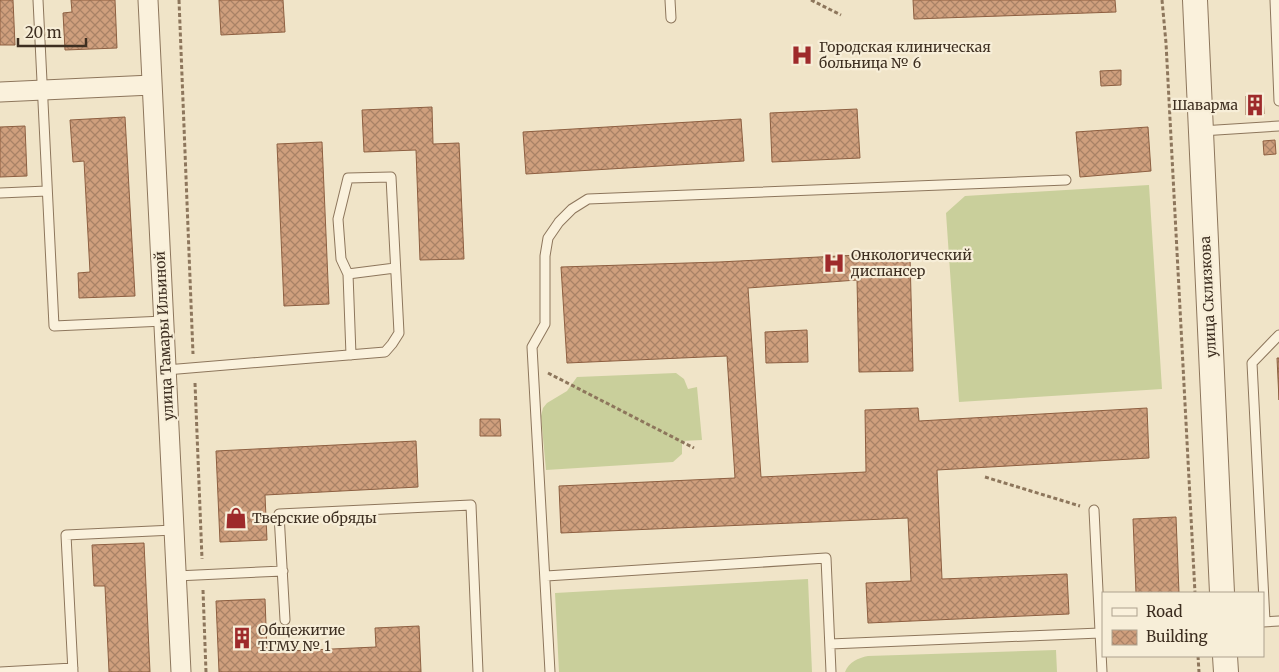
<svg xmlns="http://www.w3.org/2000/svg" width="1279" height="672" viewBox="0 0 1279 672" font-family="Merriweather,serif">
<defs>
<pattern id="building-cross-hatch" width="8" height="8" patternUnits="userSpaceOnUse" patternTransform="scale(1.25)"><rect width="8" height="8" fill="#cf9f7d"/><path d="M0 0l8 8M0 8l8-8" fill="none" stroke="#a98266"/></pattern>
</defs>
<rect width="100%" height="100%" fill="#f0e4c8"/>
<path fill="#c9cf9b" d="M 1149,185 L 1162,389 L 959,402 L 946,213 L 965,196 Z
M 676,373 L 684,379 L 688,389 L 697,387 L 702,440 L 682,441 L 682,454 L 673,462 L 546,470 L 541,416 L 543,408 L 547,403 L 567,391 L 577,377 Z
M 808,579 L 812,672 L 559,672 L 555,593 Z
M 1056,650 L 1057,672 L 845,672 C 849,662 858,658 868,656 Z"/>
<path fill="url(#building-cross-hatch)" stroke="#8d5f41" d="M 0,0 L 13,0 L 15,45 L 0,45 Z
M 71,0 L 115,0 L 117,48 L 65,50 L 63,13 L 72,12 Z
M 219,0 L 283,0 L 285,32 L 221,35 Z
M 913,0 L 1115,0 L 1116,12 L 914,19 Z
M 1121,70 L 1121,85 L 1101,86 L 1100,71 Z
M 1263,95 L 1264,114 L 1246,115 L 1246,96 Z
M 432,107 L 433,144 L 459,143 L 464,259 L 420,260 L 416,150 L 364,152 L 362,110 Z
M 857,109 L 860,158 L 772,162 L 770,113 Z
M 125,117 L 135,296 L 79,298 L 78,273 L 90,272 L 84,161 L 73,162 L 70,120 Z
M 741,119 L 744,161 L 526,174 L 523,132 Z
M 25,126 L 27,176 L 0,177 L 0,127 Z
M 1148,127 L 1151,171 L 1080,177 L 1076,132 Z
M 1275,140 L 1276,154 L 1264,155 L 1263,141 Z
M 322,142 L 329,304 L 284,306 L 277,144 Z
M 879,254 L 910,257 L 913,371 L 859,372 L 857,280 L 748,288 L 761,477 L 866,472 L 865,410 L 918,408 L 919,421 L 1147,408 L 1149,458 L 937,470 L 942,579 L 1067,574 L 1069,614 L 868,623 L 866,583 L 911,581 L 908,518 L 561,533 L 559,486 L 735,478 L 727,356 L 567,363 L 561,267 L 719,262 Z
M 807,330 L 808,362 L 766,363 L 765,332 Z
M 1277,358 L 1279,358 L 1279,400 Z
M 480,419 L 500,419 L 501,436 L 480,436 Z
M 416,441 L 418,487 L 265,495 L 267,540 L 220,542 L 216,451 Z
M 1176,517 L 1179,593 L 1136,593 L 1133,519 Z
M 144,543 L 150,672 L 109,672 L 105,586 L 94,586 L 92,545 Z
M 265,599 L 267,652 L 376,647 L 375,628 L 419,626 L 421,672 L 219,672 L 216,601 Z"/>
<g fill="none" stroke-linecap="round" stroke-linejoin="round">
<g stroke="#8d765c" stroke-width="11">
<path id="service" d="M 38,0 L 54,326 L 164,321
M 670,0 L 671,18
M 1275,0 L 1279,101
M 1201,131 L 1279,126
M 0,193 L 47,191
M 348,274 L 351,355
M 166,370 L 385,352 L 392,344 L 399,333 L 391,177 L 348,178 L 338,219 L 341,259 L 348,274 L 395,268
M 1094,510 L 1102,672
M 176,576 L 283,571
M 546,576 L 826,558 L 831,672
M 285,620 L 279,514 L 471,505 L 478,672
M 1265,621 L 1252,363 L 1279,335
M 1263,622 L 1279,621
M 830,644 L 1100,633
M 0,672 L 73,668
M 73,672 L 66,535 L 174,530
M 550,672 L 532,347 L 545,324 L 545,256 L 548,238 L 559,222 L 572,209 L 588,199 L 1066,180"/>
</g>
<g stroke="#8d765c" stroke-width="21">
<path id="minor" d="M 148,0 L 181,672
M 0,92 L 152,85"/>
</g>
<g stroke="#8d765c" stroke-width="26">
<path id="tertiary" d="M 1195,0 L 1222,593
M 1225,656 L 1226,672"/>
</g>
<path stroke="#8d765c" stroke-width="3" stroke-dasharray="4 2.5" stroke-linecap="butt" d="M 179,0 L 193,354
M 811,0 L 841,15
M 1162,0 L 1166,43 L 1195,593
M 548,373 L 694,448
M 195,383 L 202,559
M 985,477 L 1080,506
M 203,590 L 206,672
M 1198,656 L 1199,672"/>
<use href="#service" stroke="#faf1dc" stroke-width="9"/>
<use href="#minor" stroke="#faf1dc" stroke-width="19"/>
<use href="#tertiary" stroke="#faf1dc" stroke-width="24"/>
</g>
<defs>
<g id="hospital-bare" transform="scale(1.725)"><path d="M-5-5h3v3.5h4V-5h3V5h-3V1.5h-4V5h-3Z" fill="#9e2a2b" stroke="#f7eed8" stroke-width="2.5" paint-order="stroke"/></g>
<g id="building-bare" transform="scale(1.725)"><path d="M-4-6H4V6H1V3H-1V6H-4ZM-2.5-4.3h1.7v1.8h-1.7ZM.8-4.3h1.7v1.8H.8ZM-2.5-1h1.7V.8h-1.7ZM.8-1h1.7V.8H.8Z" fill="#9e2a2b" stroke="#f7eed8" stroke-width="2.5" paint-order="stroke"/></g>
<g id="shop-bare" transform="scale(1.725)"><path d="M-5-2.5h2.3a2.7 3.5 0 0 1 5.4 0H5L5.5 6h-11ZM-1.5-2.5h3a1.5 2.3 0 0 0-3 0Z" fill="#9e2a2b" stroke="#f7eed8" stroke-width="2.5" paint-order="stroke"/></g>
</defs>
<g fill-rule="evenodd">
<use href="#hospital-bare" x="802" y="55"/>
<use href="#building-bare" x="1255" y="105"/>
<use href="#hospital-bare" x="834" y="263"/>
<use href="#shop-bare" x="236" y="518"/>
<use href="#building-bare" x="242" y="638"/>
</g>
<g text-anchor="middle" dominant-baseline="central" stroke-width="4.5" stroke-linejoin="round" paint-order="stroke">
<g font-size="14" fill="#3d2e20" stroke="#f7eed8" text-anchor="start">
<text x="819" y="47">Городская клиническая<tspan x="819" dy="16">больница № 6</tspan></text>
<text x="1238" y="105" text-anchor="end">Шаварма</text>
<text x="851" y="255">Онкологический<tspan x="851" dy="16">диспансер</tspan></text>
<text x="252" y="518">Тверские обряды</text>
<text x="258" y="630">Общежитие<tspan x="258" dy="16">ТГМУ № 1</tspan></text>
</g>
<g font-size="14" fill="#3d2e20" stroke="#f7eed8">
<text transform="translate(1208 297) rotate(-93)">улица Склизкова</text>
<text transform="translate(164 336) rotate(-93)">улица Тамары Ильиной</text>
</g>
</g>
<rect x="1102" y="592" width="162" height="65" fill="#f7eed8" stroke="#ada18e"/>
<rect x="1112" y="608" width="25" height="8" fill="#faf1dc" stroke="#ada18e"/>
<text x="1146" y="617" font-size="15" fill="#3d2e20">Road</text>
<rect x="1112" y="630" width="25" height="15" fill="url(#building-cross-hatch)" stroke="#ada18e"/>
<text x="1146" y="642" font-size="15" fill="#3d2e20">Building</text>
<path d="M18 38v8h68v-8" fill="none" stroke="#3d2e20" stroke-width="2.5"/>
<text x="25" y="38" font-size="15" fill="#3d2e20" stroke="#f7eed8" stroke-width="4" paint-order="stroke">20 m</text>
</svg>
